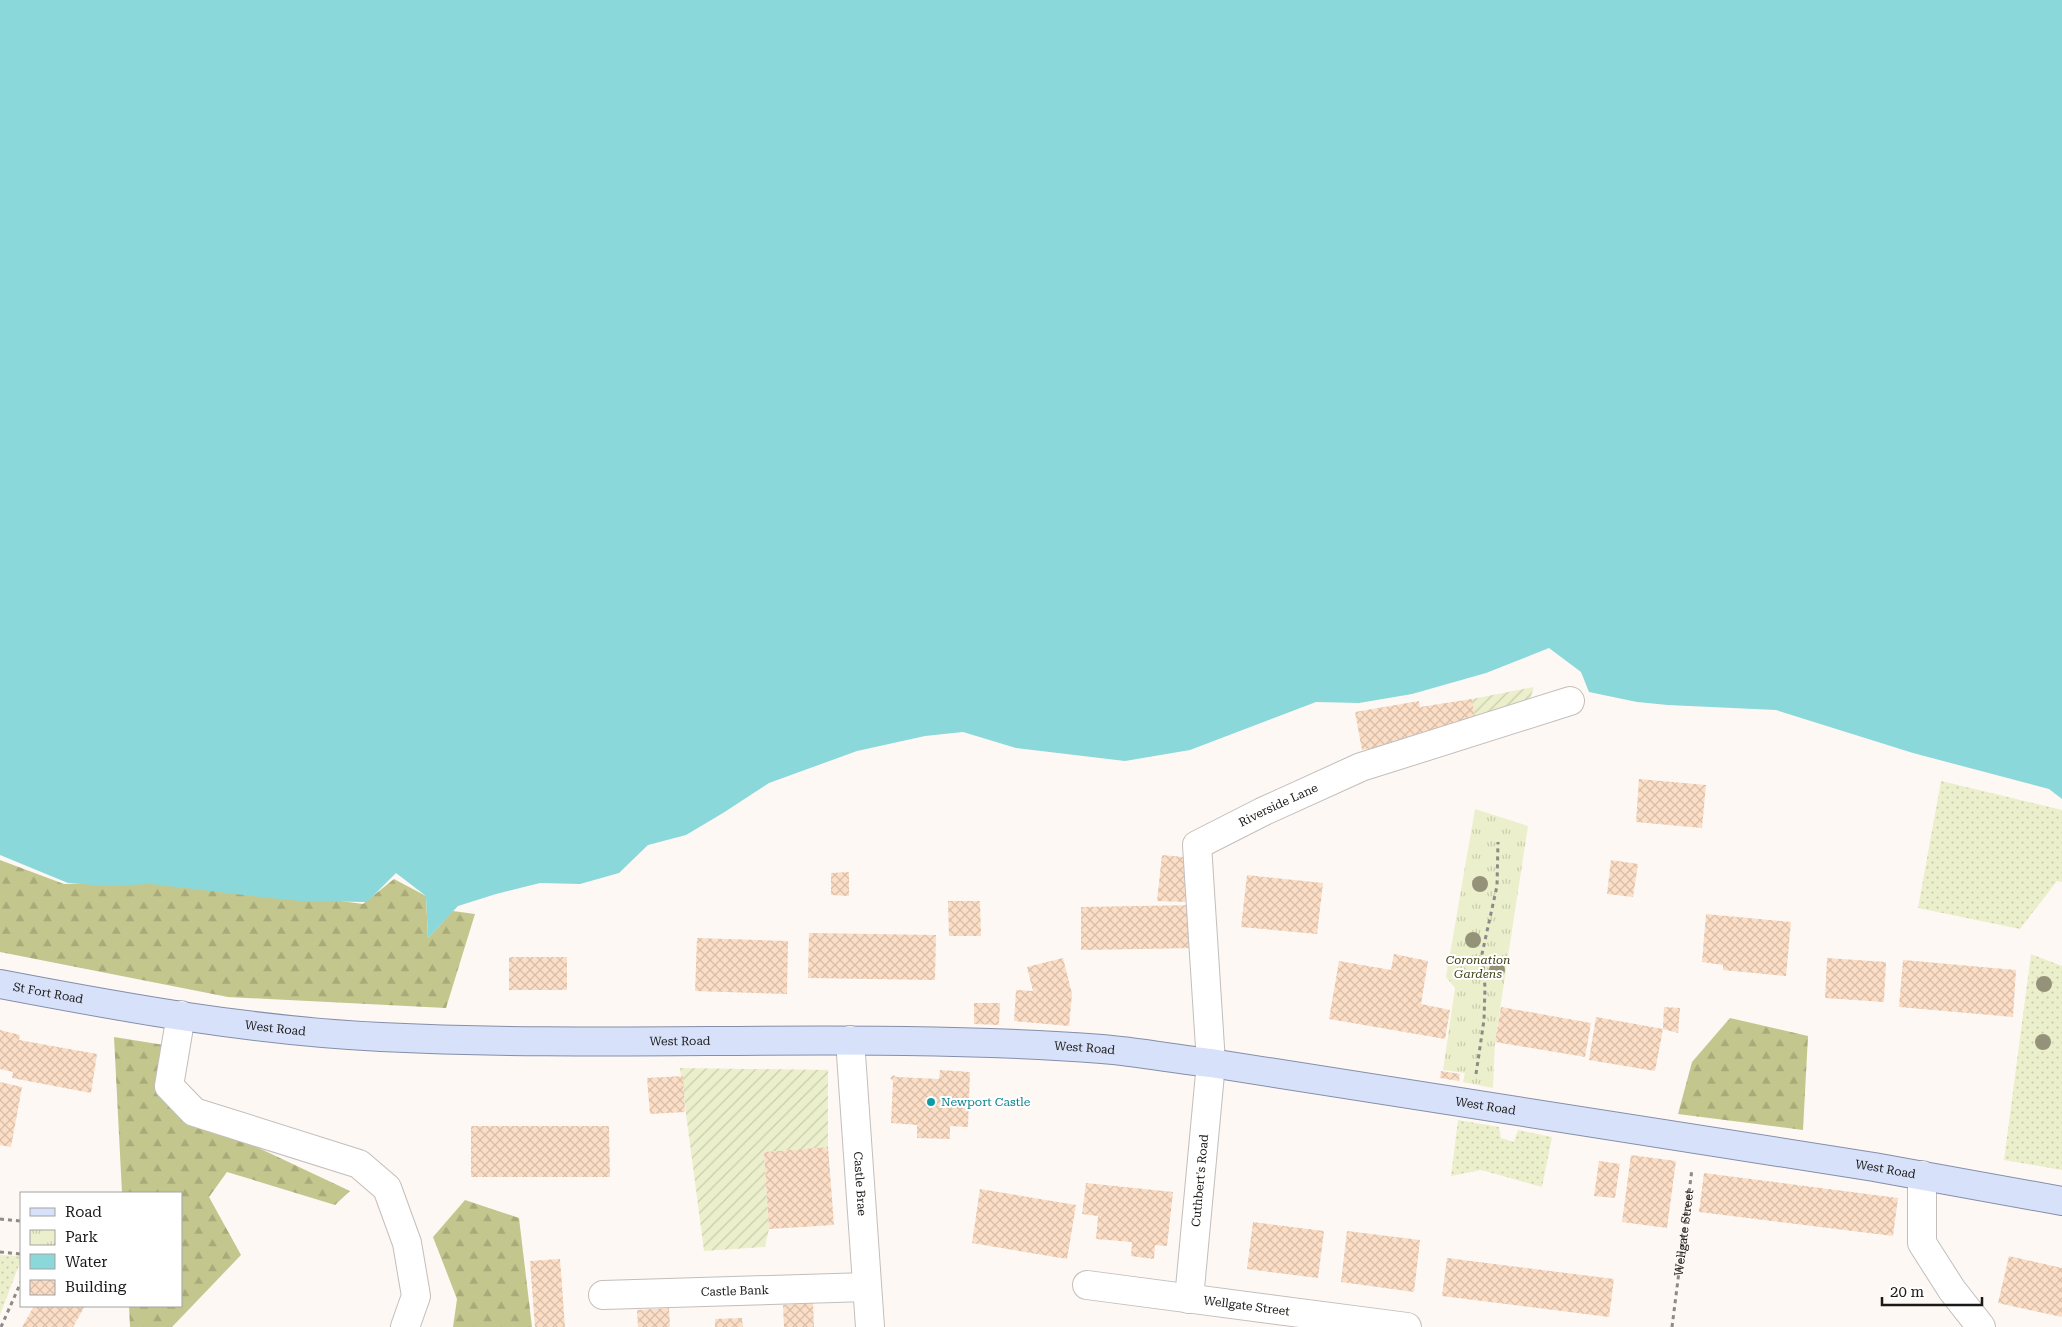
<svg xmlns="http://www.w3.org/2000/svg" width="2062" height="1327" viewBox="0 0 2062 1327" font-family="'Roboto Serif',serif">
<defs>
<pattern id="grass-dots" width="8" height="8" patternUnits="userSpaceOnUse" patternTransform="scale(1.25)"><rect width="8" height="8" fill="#ecefcb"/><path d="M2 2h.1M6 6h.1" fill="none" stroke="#caccae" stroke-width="1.8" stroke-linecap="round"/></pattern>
<pattern id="forest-firs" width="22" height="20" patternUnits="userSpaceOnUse" patternTransform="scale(1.25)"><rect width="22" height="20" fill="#c4c78d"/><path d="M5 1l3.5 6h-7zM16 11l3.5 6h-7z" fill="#a8aa79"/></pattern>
<pattern id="park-tufts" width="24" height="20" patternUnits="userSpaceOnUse" patternTransform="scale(1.25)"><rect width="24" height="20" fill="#ecefcb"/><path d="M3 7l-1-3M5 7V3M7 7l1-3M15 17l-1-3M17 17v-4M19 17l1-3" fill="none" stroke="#caccae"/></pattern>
<pattern id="garden-furrows" width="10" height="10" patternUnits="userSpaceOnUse" patternTransform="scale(1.25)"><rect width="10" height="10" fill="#ecefcb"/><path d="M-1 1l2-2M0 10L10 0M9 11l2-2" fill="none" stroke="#caccae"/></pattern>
<pattern id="building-cross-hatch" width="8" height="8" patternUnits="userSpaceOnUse" patternTransform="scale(1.25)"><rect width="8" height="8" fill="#fcdec6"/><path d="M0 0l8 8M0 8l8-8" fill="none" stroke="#d7bea9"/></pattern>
</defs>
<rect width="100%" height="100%" fill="#fdf8f4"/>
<path fill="url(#grass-dots)" d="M 1941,781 L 2062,810 L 2062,882 L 2057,881 L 2020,929 L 1918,908 Z
M 2031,954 L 2062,966 L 2062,1170 L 2004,1160 Z
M 1458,1120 L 1499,1127 L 1501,1138 L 1514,1142 L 1518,1130 L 1552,1137 L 1542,1187 L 1481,1170 L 1451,1176 Z
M 0,1255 L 21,1256 L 21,1260 L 0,1315 Z"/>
<path fill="url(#forest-firs)" d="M 0,860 L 64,884 L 197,882 L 363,904 L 394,879 L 426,896 L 428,938 L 453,911 L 475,914 L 446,1008 L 228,997 L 0,952 Z
M 1730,1018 L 1808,1036 L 1803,1130 L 1678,1114 L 1692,1062 Z
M 114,1037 L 164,1045 L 168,1105 L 350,1191 L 335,1205 L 227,1172 L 209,1197 L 241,1255 L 172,1327 L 130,1327 L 129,1306 L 181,1306 L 181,1193 L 122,1193 Z
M 465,1200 L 519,1218 L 532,1327 L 453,1327 L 457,1299 L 433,1237 Z"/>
<path fill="url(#park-tufts)" d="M 1475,809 L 1528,826 L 1495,1042 L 1493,1088 L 1463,1082 L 1465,1073 L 1443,1070 L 1455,988 L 1446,977 Z"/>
<path fill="url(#garden-furrows)" d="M 1534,687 L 1530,699 L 1508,710 L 1476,722 L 1472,699 Z
M 680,1068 L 828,1070 L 828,1147 L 764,1152 L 769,1229 L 765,1247 L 704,1251 Z"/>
<path fill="#8ad8d9" d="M 0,0 L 2062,0 L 2062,799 L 2049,789 L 1913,753 L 1776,710 L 1668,705 L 1637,702 L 1589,692 L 1581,672 L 1549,648 L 1486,673 L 1412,694 L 1359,703 L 1316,702 L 1190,750 L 1125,761 L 1016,748 L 963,732 L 925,736 L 857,751 L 769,783 L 723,813 L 686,835 L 648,845 L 619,873 L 580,884 L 540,883 L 496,894 L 458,906 L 428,938 L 426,896 L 396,873 L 367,902 L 301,901 L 260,897 L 151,884 L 107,886 L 68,883 L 0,855 Z"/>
<path fill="url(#building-cross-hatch)" d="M 1472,699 L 1477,730 L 1362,750 L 1355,712 L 1419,701 L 1420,707 Z
M 1639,779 L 1706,785 L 1702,828 L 1636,822 Z
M 1162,855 L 1183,857 L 1188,902 L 1157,901 Z
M 1611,860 L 1638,864 L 1633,897 L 1607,894 Z
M 849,872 L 849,896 L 831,895 L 831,873 Z
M 1247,875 L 1323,883 L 1317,934 L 1241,927 Z
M 948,901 L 980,901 L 981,936 L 949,936 Z
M 1196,905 L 1197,948 L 1081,950 L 1081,907 Z
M 1706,914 L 1791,922 L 1786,976 L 1723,970 L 1723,965 L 1702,962 Z
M 809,933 L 936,935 L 935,980 L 808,978 Z
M 697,938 L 788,941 L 787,994 L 695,991 Z
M 1394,954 L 1428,961 L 1421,1004 L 1450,1010 L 1445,1039 L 1329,1019 L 1339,961 L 1391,970 Z
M 509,957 L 567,957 L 567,990 L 509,990 Z
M 1063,958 L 1072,994 L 1069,1026 L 1014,1021 L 1016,990 L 1033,991 L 1027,967 Z
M 1827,958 L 1886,962 L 1884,1002 L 1825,998 Z
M 1903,960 L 2016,970 L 2013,1017 L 1899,1007 Z
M 974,1003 L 1000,1003 L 999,1025 L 974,1024 Z
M 1501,1007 L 1591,1023 L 1585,1057 L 1495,1042 Z
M 1664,1007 L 1680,1008 L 1678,1033 L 1663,1029 Z
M 1596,1017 L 1663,1029 L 1655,1071 L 1589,1060 Z
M 0,1030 L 20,1035 L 19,1040 L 97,1054 L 91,1093 L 12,1078 L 13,1072 L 0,1069 Z
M 940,1070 L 970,1072 L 968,1127 L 950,1126 L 950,1139 L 917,1138 L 917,1125 L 891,1123 L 893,1081 L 890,1078 L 893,1075 L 897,1077 L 939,1079 Z
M 1441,1071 L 1460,1074 L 1459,1081 L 1440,1078 Z
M 683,1076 L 685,1112 L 650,1114 L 647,1078 Z
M 0,1082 L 22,1087 L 11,1147 L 0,1145 Z
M 471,1126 L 609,1126 L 610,1177 L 471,1177 Z
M 828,1147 L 834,1225 L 769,1229 L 764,1152 Z
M 1631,1155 L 1676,1161 L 1667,1228 L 1622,1222 Z
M 1599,1161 L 1620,1164 L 1615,1198 L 1594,1196 Z
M 1704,1173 L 1898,1198 L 1893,1236 L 1699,1212 Z
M 1086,1183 L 1173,1192 L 1167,1246 L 1155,1245 L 1154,1259 L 1131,1256 L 1132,1242 L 1096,1239 L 1098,1216 L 1082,1214 Z
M 980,1189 L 1076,1205 L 1067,1259 L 972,1243 Z
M 1253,1222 L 1324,1231 L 1318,1278 L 1247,1269 Z
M 1347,1231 L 1420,1240 L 1414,1292 L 1341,1282 Z
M 2009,1256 L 2062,1268 L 2062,1317 L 1998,1303 Z
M 1447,1258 L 1614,1279 L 1609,1317 L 1442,1296 Z
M 560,1259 L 565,1327 L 535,1327 L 530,1261 Z
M 813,1303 L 814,1327 L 784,1327 L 783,1305 Z
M 34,1306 L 85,1306 L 73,1327 L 22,1327 Z
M 669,1308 L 670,1327 L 638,1327 L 637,1310 Z
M 742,1318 L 743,1327 L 715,1327 L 715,1319 Z"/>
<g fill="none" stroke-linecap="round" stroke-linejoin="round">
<g stroke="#c3bebb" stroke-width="30">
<g id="minor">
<path d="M 181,1015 L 169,1086 L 194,1112 L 359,1164 L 387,1188 L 407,1243 L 416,1296 L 405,1327"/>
<path id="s2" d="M 850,1040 L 870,1327"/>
<path d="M 1922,1175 L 1922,1243 L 1952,1290 L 1981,1327"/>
<path id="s3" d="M 1087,1285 L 1407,1327"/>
<path id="s4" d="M 603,1295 L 867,1287"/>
<path id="s5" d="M 1189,1299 L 1211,1063 L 1197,845 L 1262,812 L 1361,767 L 1570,701"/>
</g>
</g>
<g stroke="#858ea9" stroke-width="30">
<g id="major">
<path id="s6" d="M 0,984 C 126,1008 253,1031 381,1037 C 621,1049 862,1031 1102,1049 C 1138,1052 1175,1059 1211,1063 L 1874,1167 L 2062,1201"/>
</g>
</g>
<g stroke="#8d8a87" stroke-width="3" stroke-dasharray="4 4" stroke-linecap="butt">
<path d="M 1476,1074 L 1484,1020 L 1485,987 L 1482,954 L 1497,886 L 1498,842"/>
<path d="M 0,1219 L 20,1221 L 21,1224"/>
<path d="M 0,1252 L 21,1254"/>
<path d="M 1,1327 L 21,1282"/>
<path id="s1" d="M 1672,1327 L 1692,1169"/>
</g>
<use href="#minor" stroke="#fff" stroke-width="28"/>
<use href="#major" stroke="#d8e1fa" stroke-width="28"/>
</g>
<g fill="#949278">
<circle cx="1480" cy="884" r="8"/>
<circle cx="1473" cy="940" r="8"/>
<circle cx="1497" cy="970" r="8"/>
<circle cx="2044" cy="984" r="8"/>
<circle cx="2043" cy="1042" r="8"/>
</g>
<circle fill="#0f9aa8" stroke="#fff" stroke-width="2" cx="931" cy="1102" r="5"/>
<g text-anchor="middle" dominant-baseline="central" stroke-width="4" stroke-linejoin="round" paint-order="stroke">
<g font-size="12" fill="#1a1917" stroke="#fff">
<text stroke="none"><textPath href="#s5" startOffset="546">Riverside Lane</textPath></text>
<text stroke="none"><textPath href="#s6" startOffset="49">St Fort Road</textPath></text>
<text stroke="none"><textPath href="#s6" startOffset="279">West Road</textPath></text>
<text stroke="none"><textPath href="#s6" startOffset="684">West Road</textPath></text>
<text stroke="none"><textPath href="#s6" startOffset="1089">West Road</textPath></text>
<text stroke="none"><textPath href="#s6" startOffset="1494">West Road</textPath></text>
<text stroke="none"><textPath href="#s6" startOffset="1899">West Road</textPath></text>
<text stroke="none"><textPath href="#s5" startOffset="119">Cuthbert's Road</textPath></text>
<text stroke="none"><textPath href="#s2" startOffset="144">Castle Brae</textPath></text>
<text stroke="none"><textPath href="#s1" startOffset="95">Wellgate Street</textPath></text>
<text stroke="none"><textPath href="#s4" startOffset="132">Castle Bank</textPath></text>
<text stroke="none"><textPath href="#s3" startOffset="161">Wellgate Street</textPath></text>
</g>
<g font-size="12" font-style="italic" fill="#3e3f12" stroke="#fff">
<text x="1478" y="960">Coronation<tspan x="1478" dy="14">Gardens</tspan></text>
</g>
<g font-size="12" fill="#0d838f" stroke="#fff" text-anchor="start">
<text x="941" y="1102">Newport Castle</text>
</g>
</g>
<rect x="20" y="1192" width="162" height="115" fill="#ffffff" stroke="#a3a3a2"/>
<rect x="30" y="1208" width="25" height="8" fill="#d8e1fa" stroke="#a3a3a2"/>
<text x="65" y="1217" font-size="15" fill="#1a1917">Road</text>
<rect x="30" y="1230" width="25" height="15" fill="url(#park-tufts)" stroke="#a3a3a2"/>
<text x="65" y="1242" font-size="15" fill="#1a1917">Park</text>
<rect x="30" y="1254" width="25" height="15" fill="#8ad8d9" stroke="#a3a3a2"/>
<text x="65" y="1267" font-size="15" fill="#1a1917">Water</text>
<rect x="30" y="1280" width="25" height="15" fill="url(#building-cross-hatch)" stroke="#a3a3a2"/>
<text x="65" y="1292" font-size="15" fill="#1a1917">Building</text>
<path d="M1882 1297v8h100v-8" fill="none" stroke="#1a1917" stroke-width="2.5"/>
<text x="1890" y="1297" font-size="15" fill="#1a1917" stroke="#ffffff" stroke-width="4" paint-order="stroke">20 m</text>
</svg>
